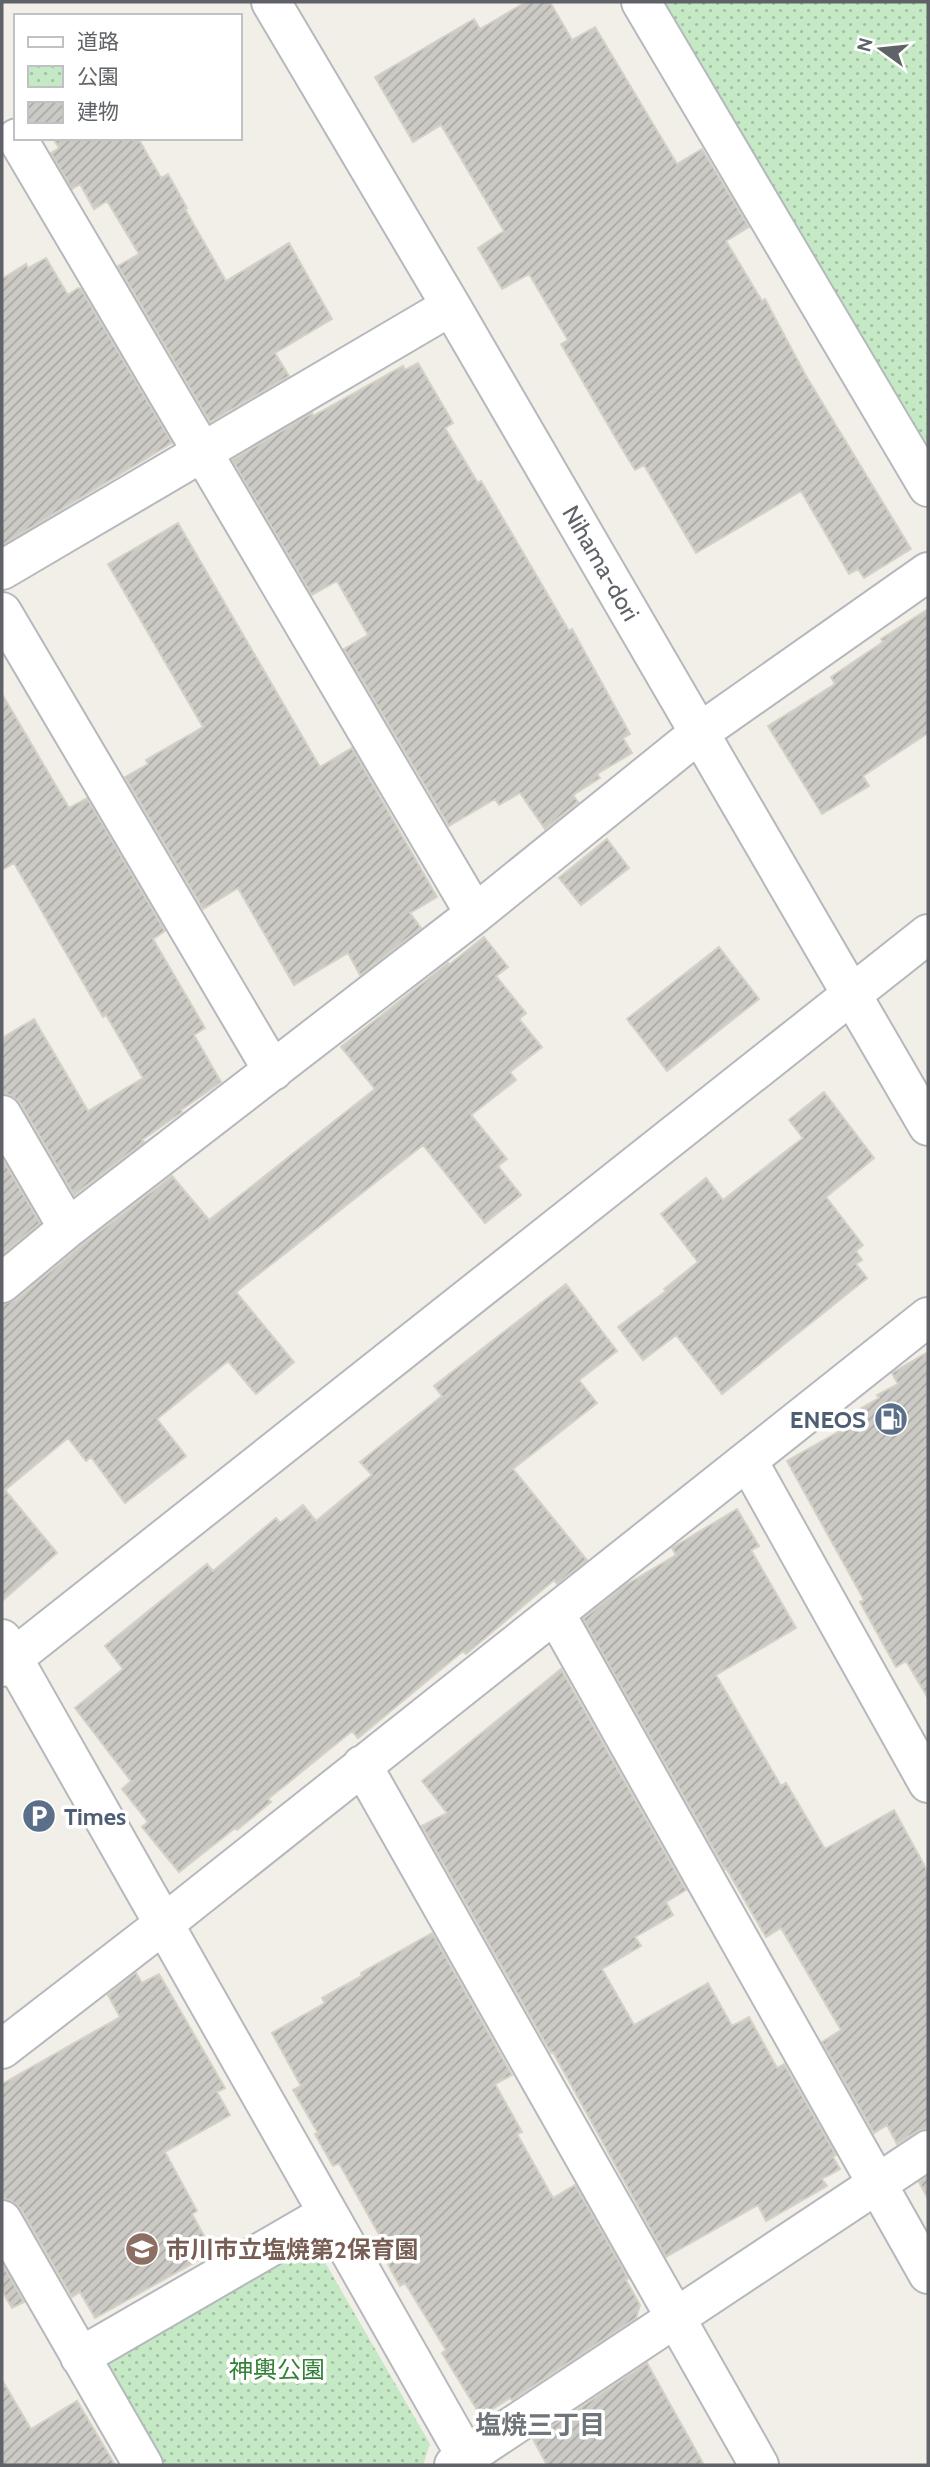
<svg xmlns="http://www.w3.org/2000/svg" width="930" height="2467" viewBox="0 0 930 2467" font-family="Cabin,'Noto Sans JP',sans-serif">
<defs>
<pattern id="park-dots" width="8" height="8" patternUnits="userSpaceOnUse" patternTransform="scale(1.75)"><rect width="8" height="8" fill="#c5e8c5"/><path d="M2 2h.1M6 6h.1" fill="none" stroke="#a3c0a4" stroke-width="1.8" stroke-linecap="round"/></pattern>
<pattern id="building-hatch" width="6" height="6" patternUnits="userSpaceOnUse" patternTransform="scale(1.75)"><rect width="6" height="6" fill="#cccac5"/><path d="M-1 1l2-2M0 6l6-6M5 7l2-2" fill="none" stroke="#a9a8a4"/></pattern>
</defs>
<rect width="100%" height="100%" fill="#f1efe8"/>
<path fill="url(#park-dots)" d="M 661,2 L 928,2 L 928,455 Z
M 299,2247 L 319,2252 L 430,2444 L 423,2465 L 160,2465 L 107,2372 L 111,2355 Z"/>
<path fill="url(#building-hatch)" stroke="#d6d1c6" stroke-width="2" d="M 526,2 L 550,2 L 572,40 L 595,27 L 677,164 L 702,149 L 749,227 L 726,241 L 762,301 L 765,299 L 806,376 L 911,549 L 864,578 L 858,569 L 849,574 L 801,491 L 696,553 L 644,465 L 635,470 L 618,442 L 561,344 L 568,340 L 529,274 L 502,289 L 478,248 L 504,231 L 441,125 L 413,142 L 375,77 L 474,19 L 480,29 Z
M 53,138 L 138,138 L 161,178 L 168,174 L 187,208 L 185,209 L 226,281 L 289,243 L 332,319 L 275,353 L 289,376 L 210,422 L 118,266 L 139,254 L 107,201 L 94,209 L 80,184 L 72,189 L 51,153 L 59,148 Z
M 46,258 L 68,295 L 78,288 L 81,289 L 172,443 L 2,545 L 2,279 L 26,264 L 28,268 Z
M 418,363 L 453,423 L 445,428 L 478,483 L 481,481 L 569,631 L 572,629 L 630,734 L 623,738 L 632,753 L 597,774 L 600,778 L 573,795 L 578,802 L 545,829 L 520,793 L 499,805 L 495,799 L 449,826 L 344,649 L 368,635 L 337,581 L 312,595 L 232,460 L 312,413 L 313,416 L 403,366 L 405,370 Z
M 178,523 L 320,767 L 352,748 L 437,897 L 410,913 L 421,928 L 360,975 L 348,953 L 294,985 L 238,888 L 203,909 L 125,777 L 148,764 L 146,760 L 203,727 L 108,564 Z
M 928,609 L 928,733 L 863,776 L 869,786 L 822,814 L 768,726 L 835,684 L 831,677 L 883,642 L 881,639 Z
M 2,694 L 69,808 L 87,798 L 165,931 L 153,939 L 205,1028 L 194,1035 L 221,1082 L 181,1110 L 182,1112 L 142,1140 L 144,1142 L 74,1195 L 21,1104 L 12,1096 L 2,1093 L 2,1038 L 34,1019 L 88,1111 L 143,1078 L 106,1015 L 103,1017 L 14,863 L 2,870 Z
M 607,839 L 629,868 L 581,905 L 559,878 Z
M 484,937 L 508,967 L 496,976 L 526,1013 L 519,1019 L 542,1047 L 510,1072 L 516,1080 L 471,1115 L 507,1159 L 498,1166 L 521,1195 L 485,1223 L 423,1145 L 236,1292 L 294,1362 L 256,1394 L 228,1361 L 157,1419 L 186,1456 L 125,1503 L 91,1457 L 86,1461 L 68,1438 L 5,1490 L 57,1553 L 2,1601 L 2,1304 L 16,1300 L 82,1245 L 172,1176 L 209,1220 L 375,1089 L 341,1047 L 448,963 L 449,965 Z
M 719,947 L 759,999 L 667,1071 L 627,1019 Z
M 824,1092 L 874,1158 L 826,1197 L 863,1245 L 856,1251 L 862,1260 L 856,1264 L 867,1278 L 722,1394 L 676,1335 L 643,1360 L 618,1327 L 666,1291 L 664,1289 L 698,1262 L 661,1214 L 706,1178 L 723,1200 L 803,1138 L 789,1120 Z
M 2,1158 L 40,1223 L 2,1255 Z
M 566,1284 L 617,1351 L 579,1380 L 597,1403 L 513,1469 L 587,1560 L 557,1584 L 554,1580 L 466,1654 L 463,1651 L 358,1738 L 352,1731 L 268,1799 L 271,1802 L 237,1830 L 235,1828 L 179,1872 L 142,1827 L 148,1822 L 122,1789 L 131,1781 L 75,1708 L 123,1669 L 105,1646 L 207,1564 L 213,1571 L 276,1518 L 280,1523 L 303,1505 L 316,1521 L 372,1475 L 360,1462 L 442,1396 L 434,1386 Z
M 928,1352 L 928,1698 L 906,1661 L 896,1667 L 860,1602 L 864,1600 L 787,1461 L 854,1423 L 849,1415 L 879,1398 L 877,1395 L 898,1384 L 892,1373 Z
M 737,1509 L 759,1546 L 751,1550 L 796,1628 L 716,1675 L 781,1786 L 786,1783 L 825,1849 L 894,1810 L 928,1872 L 928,2128 L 916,2132 L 897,2144 L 887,2125 L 874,2133 L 822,2042 L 841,2030 L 781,1928 L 766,1937 L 726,1868 L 725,1869 L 583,1619 L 624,1586 L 676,1555 L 672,1548 Z
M 561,1669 L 686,1890 L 666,1902 L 673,1915 L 635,1937 L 641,1946 L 602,1969 L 634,2025 L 708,1983 L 732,2026 L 749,2017 L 777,2068 L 784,2064 L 836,2155 L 833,2157 L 840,2169 L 822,2179 L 827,2186 L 766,2221 L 758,2205 L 666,2257 L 553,2052 L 551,2053 L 422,1826 L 447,1813 L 422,1781 Z
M 432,1933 L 512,2075 L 495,2084 L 522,2132 L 517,2134 L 553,2198 L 575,2185 L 628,2278 L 626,2280 L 640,2305 L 636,2318 L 512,2400 L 510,2398 L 481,2416 L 442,2353 L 446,2350 L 405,2283 L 400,2286 L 379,2248 L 385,2245 L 339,2163 L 333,2166 L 315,2134 L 318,2133 L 293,2090 L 301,2086 L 272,2033 L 325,2003 L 322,1998 L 362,1976 L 361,1973 Z
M 136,1973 L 142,1983 L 159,1974 L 225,2088 L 217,2092 L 230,2115 L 165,2152 L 197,2211 L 192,2214 L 213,2252 L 95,2318 L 80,2292 L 72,2297 L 21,2209 L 12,2201 L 2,2198 L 2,2084 L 120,2017 L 108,1995 Z
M 928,2176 L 928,2199 L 919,2182 Z
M 2,2263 L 24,2302 L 12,2308 L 2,2291 Z
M 647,2363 L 704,2465 L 547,2465 L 533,2439 Z
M 2,2380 L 31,2429 L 77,2401 L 115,2465 L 2,2465 Z"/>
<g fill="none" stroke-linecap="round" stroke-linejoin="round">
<g stroke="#b5b8bc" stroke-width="42">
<path id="minor" d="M 271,2 L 451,306 L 928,1126
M 641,2 L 928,487
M 17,138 L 475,914
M 2,570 L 451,306
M 2,612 L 273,1071
M 2,1115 L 68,1228
M 2,1283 L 68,1228 L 475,914 L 699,733 L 928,572
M 748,1461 L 928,1783
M 555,1613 L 928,2274
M 2,1639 L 471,2465
M 2,1667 L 928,934
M 362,1765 L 759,2465
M 2,2049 L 165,1923 L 928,1317
M 2,2220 L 143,2465
M 80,2357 L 327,2214
M 454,2465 L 928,2150"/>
</g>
<use href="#minor" stroke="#fff" stroke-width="38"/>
</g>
<defs>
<g id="fuel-disc" transform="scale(1.75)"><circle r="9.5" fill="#5c6f8a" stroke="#fff"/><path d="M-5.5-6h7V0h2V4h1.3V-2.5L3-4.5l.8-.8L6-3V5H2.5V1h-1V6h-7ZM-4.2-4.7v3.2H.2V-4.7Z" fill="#fff"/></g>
<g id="parking-disc" transform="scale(1.75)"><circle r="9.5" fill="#5c6f8a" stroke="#fff"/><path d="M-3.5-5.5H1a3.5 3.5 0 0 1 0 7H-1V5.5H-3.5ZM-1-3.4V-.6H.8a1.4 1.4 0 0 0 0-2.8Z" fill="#fff"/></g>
<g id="school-disc" transform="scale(1.75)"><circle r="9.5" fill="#8d6e63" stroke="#fff"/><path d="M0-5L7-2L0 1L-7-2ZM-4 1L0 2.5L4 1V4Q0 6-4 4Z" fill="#fff"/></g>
</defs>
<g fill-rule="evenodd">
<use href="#fuel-disc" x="891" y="1419"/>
<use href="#parking-disc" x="39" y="1816"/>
<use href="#school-disc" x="142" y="2249"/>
</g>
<g text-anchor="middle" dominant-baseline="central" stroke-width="7" stroke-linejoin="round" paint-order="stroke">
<g font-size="24" fill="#5f6368" stroke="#fff">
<text transform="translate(601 563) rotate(60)">Nihama-dori</text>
</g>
<g font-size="24" font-weight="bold" fill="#4e5e75" stroke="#fff" text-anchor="end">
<text x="866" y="1419">ENEOS</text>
<text x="64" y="1816" text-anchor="start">Times</text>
</g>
<g font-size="24" font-weight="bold" fill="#785e54" stroke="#fff" text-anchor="start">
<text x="166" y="2249">市川市立塩焼第2保育園</text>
</g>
<g font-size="24" fill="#348238" stroke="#fff">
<text x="277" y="2369">神輿公園</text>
</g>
<g font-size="26" font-weight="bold" fill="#70757a" stroke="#fff">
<text x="540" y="2425">塩焼三丁目</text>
</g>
</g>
<rect width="930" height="2467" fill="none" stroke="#5f6368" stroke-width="7"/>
<rect x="14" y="14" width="228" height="126" fill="#ffffff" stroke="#bfc1c3" stroke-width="2"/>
<rect x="28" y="37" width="35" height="10" fill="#ffffff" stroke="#bfc1c3" stroke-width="2"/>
<text x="77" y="49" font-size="21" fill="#5f6368">道路</text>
<rect x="28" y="66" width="35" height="21" fill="url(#park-dots)" stroke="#bfc1c3" stroke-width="2"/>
<text x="77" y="84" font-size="21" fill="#5f6368">公園</text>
<rect x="28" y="102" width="35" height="21" fill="url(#building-hatch)" stroke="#bfc1c3" stroke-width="2"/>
<text x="77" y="119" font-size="21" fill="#5f6368">建物</text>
<g transform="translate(881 49) rotate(285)" stroke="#ffffff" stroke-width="5" paint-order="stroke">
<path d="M0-5L12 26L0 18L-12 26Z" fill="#5f6368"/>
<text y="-10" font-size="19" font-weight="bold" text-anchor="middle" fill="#5f6368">N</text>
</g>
</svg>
